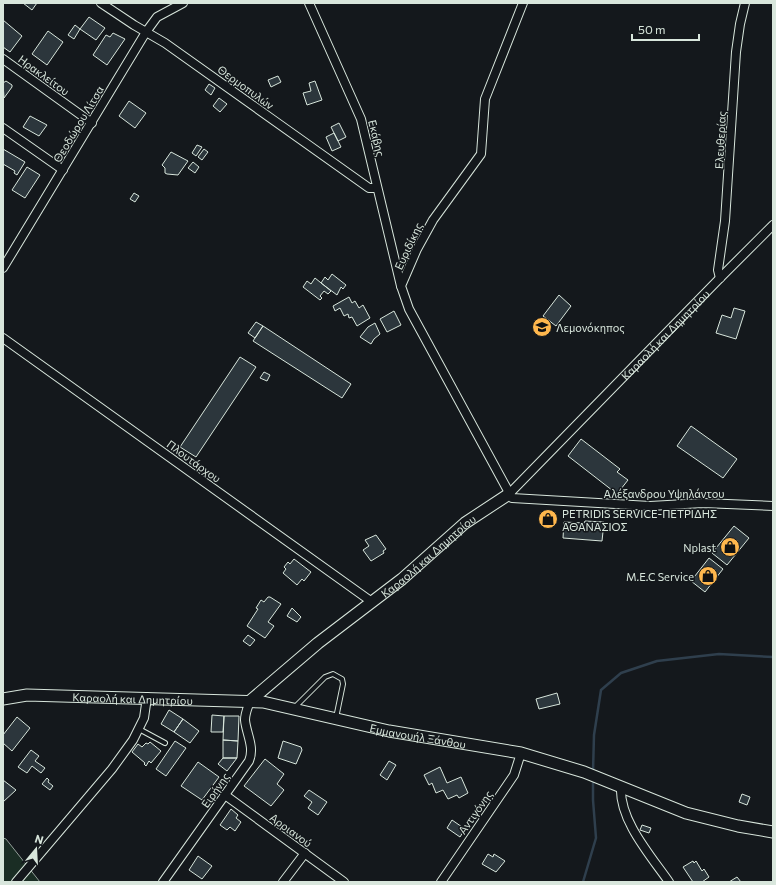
<svg xmlns="http://www.w3.org/2000/svg" width="776" height="885" viewBox="0 0 776 885" font-family="Commissioner,sans-serif">
<rect width="100%" height="100%" fill="#14181c"/>
<path fill="#1a2d24" stroke="#939e99" d="M 3,838 L 6,839 L 40,882 L 3,882 Z"/>
<g fill="none" stroke-linecap="round" stroke-linejoin="round">
<path stroke="#2f3f4d" stroke-width="2.5" d="M 593,772 L 594,735 L 601,690 L 621,673 L 657,661 L 719,654 L 773,657
M 583,882 L 596,838 L 593,800 L 593,779"/>
</g>
<path fill="#2c363c" stroke="#d8e6dc" d="M 23,3 L 37,3 L 32,10 Z
M 89,17 L 105,28 L 96,40 L 80,29 Z
M 3,20 L 22,36 L 10,52 L 3,47 Z
M 75,25 L 80,29 L 74,39 L 68,35 Z
M 48,31 L 63,42 L 47,65 L 32,54 Z
M 113,33 L 125,39 L 107,65 L 93,55 L 106,35 L 110,37 Z
M 278,76 L 281,82 L 271,87 L 268,80 Z
M 6,81 L 12,85 L 12,87 L 4,98 L 3,83 Z
M 315,81 L 322,100 L 307,105 L 303,93 L 311,91 L 309,83 Z
M 209,84 L 215,88 L 211,95 L 205,90 Z
M 219,98 L 227,104 L 220,112 L 213,106 Z
M 129,101 L 146,113 L 135,128 L 119,116 Z
M 30,116 L 47,125 L 39,136 L 23,127 Z
M 339,123 L 346,137 L 338,141 L 331,127 Z
M 334,133 L 341,147 L 332,151 L 326,137 Z
M 197,145 L 202,147 L 196,156 L 192,153 Z
M 3,149 L 25,162 L 17,175 L 14,173 L 15,171 L 3,164 Z
M 204,149 L 208,152 L 202,160 L 198,157 Z
M 171,152 L 188,161 L 178,175 L 167,174 L 165,173 L 165,168 L 162,165 Z
M 193,162 L 199,167 L 195,173 L 188,168 Z
M 27,167 L 40,175 L 25,198 L 12,190 Z
M 134,193 L 139,196 L 135,202 L 130,199 Z
M 332,274 L 346,285 L 343,289 L 341,287 L 337,295 L 321,283 L 325,277 L 328,280 Z
M 315,278 L 331,291 L 328,294 L 324,291 L 320,296 L 322,298 L 320,300 L 303,287 L 307,281 L 311,284 Z
M 559,295 L 571,306 L 556,326 L 543,316 Z
M 349,297 L 352,303 L 355,301 L 359,308 L 363,305 L 370,318 L 357,326 L 352,317 L 349,318 L 348,314 L 344,316 L 340,308 L 335,311 L 333,306 Z
M 734,308 L 745,311 L 736,339 L 716,333 L 722,315 L 731,318 Z
M 394,311 L 401,325 L 387,332 L 380,319 Z
M 256,322 L 263,326 L 255,338 L 248,333 Z
M 375,323 L 380,334 L 374,339 L 371,344 L 360,337 L 368,327 Z
M 263,326 L 351,384 L 342,398 L 253,341 Z
M 240,357 L 256,367 L 196,457 L 180,447 Z
M 264,372 L 270,375 L 267,381 L 260,378 Z
M 691,426 L 737,459 L 723,478 L 677,446 Z
M 581,439 L 620,469 L 617,472 L 628,480 L 617,494 L 568,456 Z
M 585,521 L 604,522 L 602,541 L 563,538 L 564,522 L 584,523 Z
M 734,526 L 749,538 L 727,565 L 712,553 Z
M 376,535 L 386,549 L 383,551 L 384,553 L 371,561 L 363,550 L 369,546 L 365,540 Z
M 709,558 L 723,569 L 705,592 L 691,581 Z
M 294,559 L 311,572 L 304,581 L 302,579 L 297,585 L 283,573 L 286,569 L 284,567 L 288,562 L 290,564 Z
M 268,597 L 270,597 L 281,604 L 268,622 L 274,626 L 265,638 L 247,626 L 258,609 L 256,608 L 261,600 L 264,602 Z
M 292,608 L 301,617 L 297,622 L 287,616 Z
M 248,635 L 255,640 L 250,646 L 243,641 Z
M 557,693 L 560,704 L 539,709 L 536,699 Z
M 169,710 L 183,719 L 174,732 L 161,724 Z
M 212,715 L 224,716 L 223,732 L 211,732 Z
M 224,716 L 239,716 L 238,741 L 223,740 Z
M 17,717 L 30,728 L 12,751 L 3,743 L 3,735 Z
M 183,719 L 199,731 L 190,743 L 174,732 Z
M 223,740 L 238,741 L 237,758 L 223,758 Z
M 175,741 L 186,748 L 166,776 L 156,769 Z
M 283,741 L 301,747 L 302,750 L 296,764 L 278,758 Z
M 150,742 L 161,751 L 151,763 L 149,761 L 146,766 L 144,764 L 145,763 L 132,752 L 138,744 L 142,747 L 146,743 L 148,744 Z
M 31,750 L 39,756 L 35,761 L 45,768 L 41,773 L 32,766 L 27,773 L 18,767 Z
M 223,758 L 237,758 L 227,771 L 218,764 Z
M 265,759 L 284,774 L 277,784 L 284,790 L 271,806 L 244,786 Z
M 389,761 L 396,765 L 387,780 L 380,775 Z
M 198,762 L 219,777 L 202,800 L 181,786 Z
M 440,767 L 447,783 L 461,777 L 468,793 L 459,798 L 457,795 L 448,799 L 443,790 L 436,793 L 432,783 L 429,785 L 424,775 Z
M 47,778 L 49,780 L 48,782 L 53,786 L 50,790 L 42,784 Z
M 3,780 L 16,790 L 3,802 Z
M 309,790 L 327,802 L 318,815 L 308,808 L 312,802 L 304,796 Z
M 742,794 L 750,797 L 747,805 L 739,802 Z
M 231,809 L 238,815 L 236,818 L 241,822 L 235,831 L 230,827 L 227,830 L 220,825 Z
M 452,820 L 465,829 L 460,837 L 447,828 Z
M 642,825 L 651,828 L 649,833 L 640,830 Z
M 488,854 L 493,857 L 494,854 L 505,861 L 496,872 L 482,864 Z
M 198,856 L 212,866 L 202,879 L 189,870 Z
M 693,861 L 694,863 L 696,861 L 702,871 L 704,869 L 709,877 L 702,882 L 693,882 L 683,867 Z
M 737,877 L 741,882 L 729,882 Z"/>
<g fill="none" stroke-linecap="round" stroke-linejoin="round">
<g stroke="#d8e6dc" stroke-width="6">
<path id="lane" d="M 295,707 L 325,677 L 333,674 L 342,679 L 343,684 L 336,718
M 139,729 L 165,743"/>
</g>
<g stroke="#d8e6dc" stroke-width="10">
<g id="street">
<path d="M 101,3 L 134,25 L 165,43 L 369,188 L 377,188"/>
<path d="M 309,3 L 361,119 L 401,286"/>
<path d="M 523,3 L 485,99 L 481,154 L 433,220 L 417,249 L 401,286 L 409,309 L 512,498 L 650,506 L 703,503 L 773,506"/>
<path d="M 3,59 L 92,123"/>
<path d="M 3,128 L 63,170"/>
<path d="M 3,268 L 146,32 L 157,17 L 183,3"/>
<path d="M 720,278 L 718,270 L 725,221 L 736,52 L 740,24 L 745,3"/>
<path d="M 3,338 L 372,602"/>
<path id="s1" d="M 509,494 L 720,278 L 773,225"/>
<path d="M 621,787 C 619,820 651,856 669,882"/>
<path d="M 225,795 L 344,882"/>
<path d="M 16,882 L 112,769 L 133,740 L 144,718 L 147,697"/>
<path d="M 163,882 L 249,761 C 255,747 246,733 245,720 C 245,713 248,707 250,701"/>
<path d="M 283,882 L 305,853"/>
<path d="M 441,882 L 514,775 L 521,753"/>
</g>
</g>
<g stroke="#d8e6dc" stroke-width="13">
<g id="secondary">
<path id="s2" d="M 3,699 L 27,695 L 263,702 L 389,731 L 521,753 L 584,772 L 686,813 L 738,826 L 773,832"/>
<path id="s3" d="M 250,701 L 318,643 L 402,579 L 465,523 L 509,494"/>
</g>
</g>
<use href="#lane" stroke="#14181c" stroke-width="4"/>
<use href="#street" stroke="#14181c" stroke-width="8"/>
<use href="#secondary" stroke="#14181c" stroke-width="11"/>
</g>
<defs>
<g id="school-disc" transform="scale(1)"><circle r="9.5" fill="#ffb74d" stroke="#14181c"/><path d="M0-5L7-2L0 1L-7-2ZM-4 1L0 2.5L4 1V4Q0 6-4 4Z" fill="#111"/></g>
<g id="shop-disc" transform="scale(1)"><circle r="9.5" fill="#ffb74d" stroke="#14181c"/><path d="M-5-2.5h2.3a2.7 3.5 0 0 1 5.4 0H5L5.5 6h-11ZM-1.5-2.5h3a1.5 2.3 0 0 0-3 0Z" fill="#111"/></g>
</defs>
<g fill-rule="evenodd">
<use href="#school-disc" x="542" y="327"/>
<use href="#shop-disc" x="548" y="519"/>
<use href="#shop-disc" x="730" y="547"/>
<use href="#shop-disc" x="708" y="576"/>
</g>
<g text-anchor="middle" dominant-baseline="central" stroke-width="3" stroke-linejoin="round" paint-order="stroke">
<g font-size="11" fill="#d8e6dc" stroke="#14181c">
<text transform="translate(44 75) rotate(36)">Ηρακλείτου</text>
<text transform="translate(246 87) rotate(36)">Θερμοπυλών</text>
<text transform="translate(78 124) rotate(-59)">Θεοδώρου Λίτσα</text>
<text transform="translate(377 138) rotate(76)">Εκάβης</text>
<text transform="translate(720 140) rotate(-87)">Ελευθερίας</text>
<text transform="translate(408 246) rotate(-65)">Ευριδίκης</text>
<text stroke="none"><textPath href="#s1" startOffset="223">Καραολή και Δημητρίου</textPath></text>
<text transform="translate(194 461) rotate(36)">Πλουτάρχου</text>
<text x="664" y="493">Αλέξανδρου Υψηλάντου</text>
<text stroke="none"><textPath href="#s3" startOffset="230">Καραολή και Δημητρίου</textPath></text>
<text stroke="none"><textPath href="#s2" startOffset="130">Καραολή και Δημητρίου</textPath></text>
<text stroke="none"><textPath href="#s2" startOffset="419">Εμμανουήλ Ξάνθου</textPath></text>
<text transform="translate(215 790) rotate(-55)">Ειρήνης</text>
<text transform="translate(475 812) rotate(-55)">Αντιγόνης</text>
<text transform="translate(291 830) rotate(36)">Αρριανού</text>
</g>
<g font-size="11" fill="#d8e6dc" stroke="#14181c" text-anchor="start">
<text x="556" y="327">Λεμονόκηπος</text>
<text x="562" y="513">PETRIDIS SERVICE-ΠΕΤΡΙΔΗΣ<tspan x="562" dy="13">ΑΘΑΝΑΣΙΟΣ</tspan></text>
<text x="716" y="547" text-anchor="end">Nplast</text>
<text x="694" y="576" text-anchor="end">M.E.C Service</text>
</g>
</g>
<rect width="776" height="885" fill="none" stroke="#d8e6dc" stroke-width="8"/>
<g transform="translate(36 849) rotate(18)" stroke="#14181c" stroke-width="3" paint-order="stroke">
<path d="M0-3L7 15L0 10L-7 15Z" fill="#d8e6dc"/>
<text y="-6" font-size="11" font-weight="bold" text-anchor="middle" fill="#d8e6dc">N</text>
</g>
<path d="M632 34v6h67v-6" fill="none" stroke="#d8e6dc" stroke-width="2"/>
<text x="638" y="34" font-size="12" fill="#d8e6dc" stroke="#14181c" stroke-width="3" paint-order="stroke">50 m</text>
</svg>
